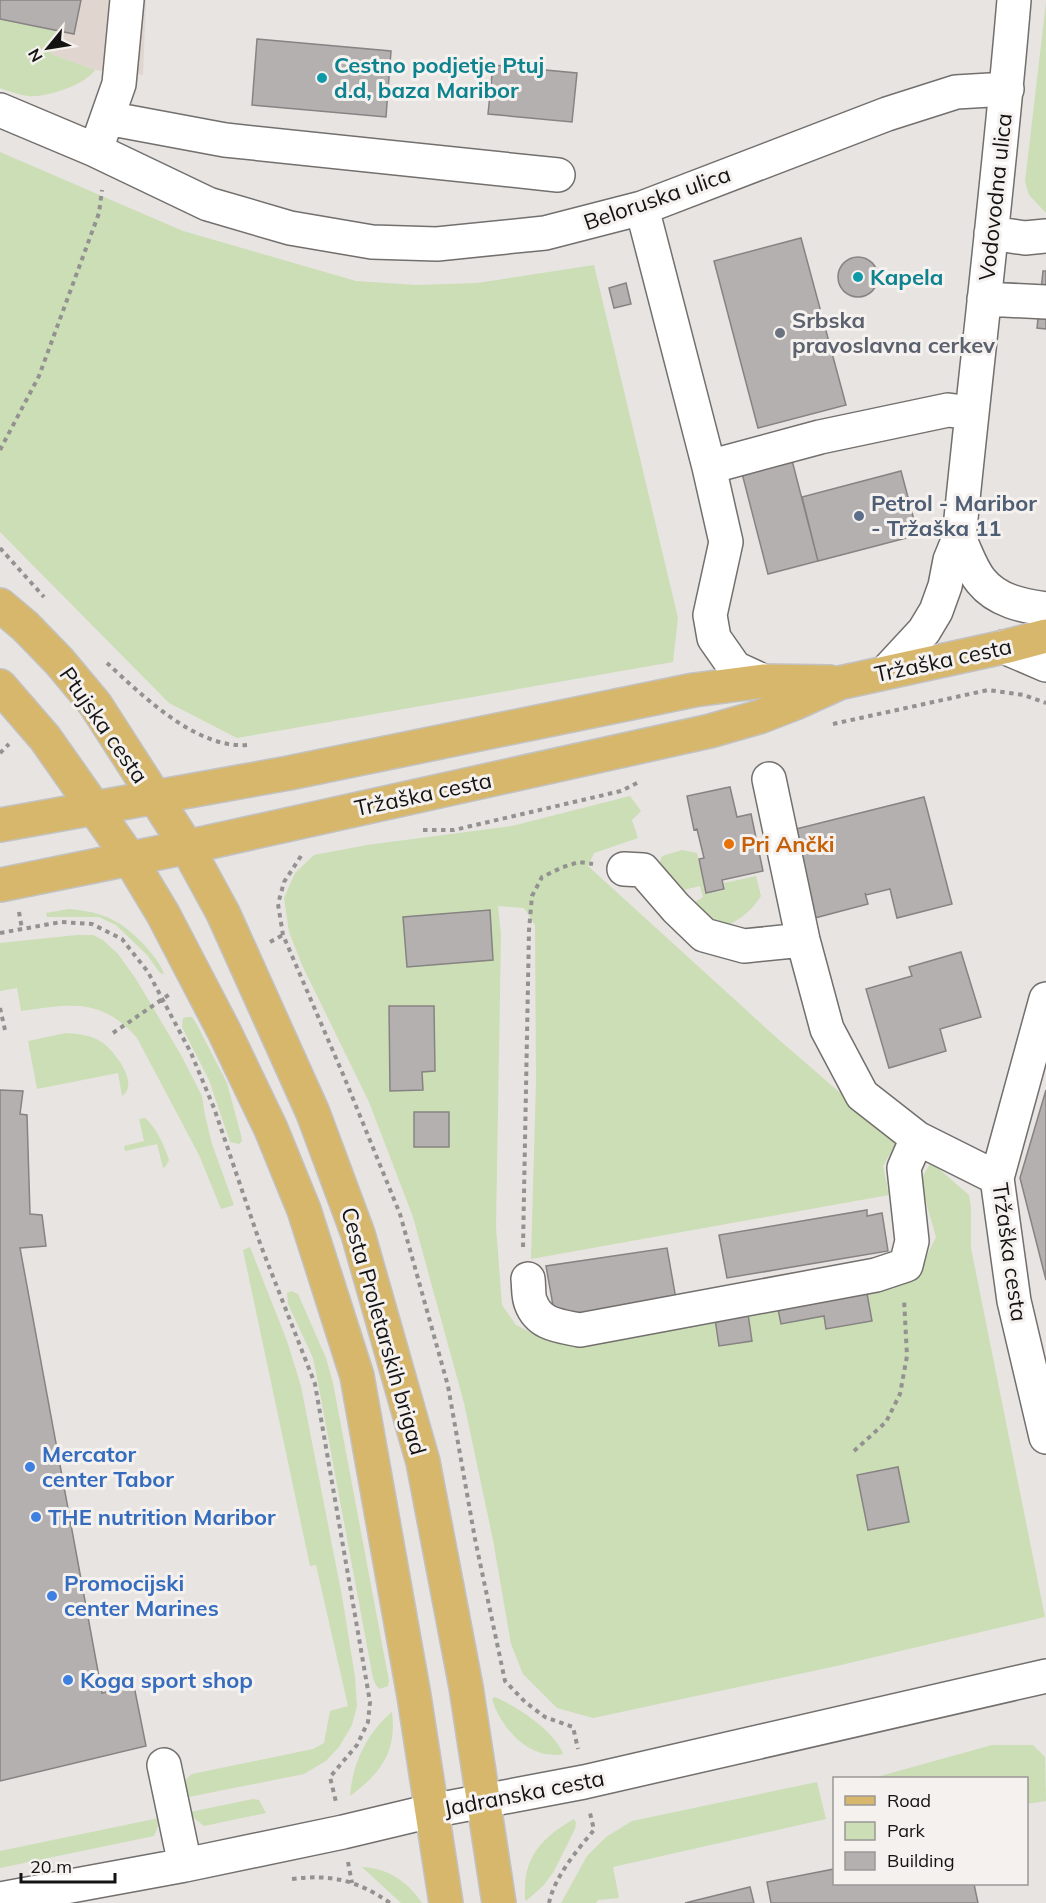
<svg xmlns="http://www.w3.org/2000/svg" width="1046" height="1903" viewBox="0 0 1046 1903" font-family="Mulish,sans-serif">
<rect width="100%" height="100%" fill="#e7e4e2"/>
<path fill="#e0d6cf" d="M 81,0 L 146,0 L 143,75 L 95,70 L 51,54 L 59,32 L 74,34 Z"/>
<path fill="#ccdeb5" d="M 1046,2 L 1046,213 L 1029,195 L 1025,182 Z
M 0,19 L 59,32 L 51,54 L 95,70 C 85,85 46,98 28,96 C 19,95 8,91 0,88 Z
M 0,152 L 183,231 L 356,281 L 416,285 L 477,283 L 594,265 L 678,618 L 673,662 L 237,738 L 169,703 L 0,532 Z
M 630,796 L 641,811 L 632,820 L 638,838 L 594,853 L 588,866 L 778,1039 L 897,1142 L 883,1166 L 889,1195 L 531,1259 L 536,1081 L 535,925 L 524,908 L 498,906 L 501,935 L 496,1227 L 502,1305 L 516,1325 L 542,1338 L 572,1343 L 921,1267 L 936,1237 L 920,1181 L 931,1162 L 969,1195 L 971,1207 L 971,1248 L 1045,1617 L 841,1665 L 593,1718 L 557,1708 L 523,1674 L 511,1644 L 493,1540 L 464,1403 L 413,1217 L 369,1102 L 302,965 L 289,932 L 284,898 L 295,873 L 314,855 L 367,845 L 512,826 Z
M 682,850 L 697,853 L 706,894 L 725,890 L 724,883 L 756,876 L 761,896 C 751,912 740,919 723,928 L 688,911 L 695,902 L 703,897 L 700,886 L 675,892 L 657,871 L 662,856 Z
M 69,909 C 105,912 122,921 146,947 C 153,955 161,964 164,974 L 160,973 L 147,955 L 116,925 L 99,917 L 47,917 L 46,913 Z
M 77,935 L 93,935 L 103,940 L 118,954 L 136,979 L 181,1055 L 202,1096 L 205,1115 L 212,1144 L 234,1205 L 221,1209 L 199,1155 L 137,1038 C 102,997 69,1004 21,1011 L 17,988 L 0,991 L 0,943 Z
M 187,1017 L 192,1017 L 196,1023 L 227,1083 L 241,1135 L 242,1141 L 239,1144 L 230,1142 L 209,1080 L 182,1027 L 183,1018 Z
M 66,1033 C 79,1034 92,1035 103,1043 C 115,1052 140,1084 122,1096 L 118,1073 L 37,1089 L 28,1041 Z
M 145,1118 C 156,1127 165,1147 169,1160 L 166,1166 L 163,1168 L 157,1144 L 125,1151 L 124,1146 L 144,1141 L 139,1119 Z
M 250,1247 L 287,1341 L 301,1386 L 342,1596 L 355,1677 L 357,1706 L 352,1725 L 339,1747 L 326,1761 L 304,1774 L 184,1798 C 182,1787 183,1781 192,1774 L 313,1749 L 324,1743 L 330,1711 L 348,1706 L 316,1565 L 310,1566 L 243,1250 Z
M 291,1291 L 298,1294 L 326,1358 L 333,1383 L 389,1681 L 388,1686 L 380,1689 C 372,1684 372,1670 370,1662 L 316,1372 L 313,1358 L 288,1304 L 287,1293 Z
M 495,1697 C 518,1707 553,1730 563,1753 L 561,1755 C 554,1755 545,1755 538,1752 C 517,1745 498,1720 492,1699 Z
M 392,1712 C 397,1752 381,1773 350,1796 C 352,1765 367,1732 392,1712 Z
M 992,1745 L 1033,1745 L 1045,1757 L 1046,1801 L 1027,1804 L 1026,1778 L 873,1778 Z
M 817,1782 L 826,1819 L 613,1867 L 619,1898 L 598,1900 L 596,1903 L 561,1903 L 587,1856 L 606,1837 L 632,1821 Z
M 253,1799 L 259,1800 L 266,1813 L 204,1826 L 195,1819 L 190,1812 Z
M 159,1818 L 157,1829 L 154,1836 L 0,1868 L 0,1851 Z
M 574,1819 L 576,1823 L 575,1829 L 554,1871 L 544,1885 L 526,1901 C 524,1896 525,1894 525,1888 C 525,1854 546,1835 574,1819 Z
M 362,1867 C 388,1868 408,1882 422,1903 L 401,1903 Z"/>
<path fill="#b3b0af" stroke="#868382" stroke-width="1.5" d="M 0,0 L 81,0 L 74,34 L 0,19 Z
M 257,39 L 391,51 L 386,117 L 252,105 Z
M 493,65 L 577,73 L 572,122 L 488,114 Z
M 801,238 L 846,405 L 758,428 L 714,261 Z
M838 277a20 20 0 1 1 40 0a20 20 0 1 1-40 0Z
M 1043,271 L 1046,271 L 1046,329 L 1037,328 Z
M 626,283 L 631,304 L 614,308 L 609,288 Z
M 787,441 L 818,561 L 768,574 L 737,454 Z
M 901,471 L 918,535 L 818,561 L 802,497 Z
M 730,787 L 737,817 L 751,814 L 763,871 L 722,880 L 724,889 L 706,893 L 699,859 L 704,858 L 697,829 L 694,830 L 687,796 Z
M 924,797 L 952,904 L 897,918 L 890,889 L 866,895 L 865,893 L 868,904 L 811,919 L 788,831 Z
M 490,910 L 493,960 L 407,967 L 403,917 Z
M 961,952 L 981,1017 L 940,1029 L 946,1051 L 889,1068 L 866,989 L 912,976 L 909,967 Z
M 389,1006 L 434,1006 L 435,1071 L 422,1072 L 423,1090 L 390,1091 Z
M 0,1090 L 23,1091 L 20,1114 L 27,1115 L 30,1214 L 42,1215 L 46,1246 L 20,1248 L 102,1693 L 134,1686 L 146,1746 L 0,1781 Z
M 1046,1090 L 1046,1280 L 1020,1178 Z
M 414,1112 L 449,1112 L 449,1147 L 414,1147 Z
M 867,1210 L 867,1216 L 882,1213 L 888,1251 L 727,1278 L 719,1235 Z
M 667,1248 L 676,1299 L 555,1317 L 546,1266 Z
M 866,1288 L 872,1321 L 826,1329 L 824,1316 L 781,1324 L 777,1304 Z
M 748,1314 L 752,1341 L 719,1346 L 715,1319 Z
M 898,1467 L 909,1522 L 868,1530 L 857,1475 Z
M 834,1869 L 834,1884 L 974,1884 L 978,1903 L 771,1903 L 767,1882 Z
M 750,1887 L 754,1903 L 685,1903 Z"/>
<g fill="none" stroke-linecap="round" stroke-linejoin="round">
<g stroke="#726f6d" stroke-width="36">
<path id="minor" d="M 0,110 L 95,150 L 208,204 L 290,228 L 372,242 L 437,244 L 545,233 L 642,208 L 887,114 L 956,92 L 1007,89
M 107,118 L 225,140 L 558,175
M 100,138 L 119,84 L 127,0
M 642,208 L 709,467 L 726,542 L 710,615 L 714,638 L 735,668 L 763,681
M 991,233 L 1025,238 L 1046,236
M 984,299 L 1046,302
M 709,467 L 820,437 L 948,410 L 971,413
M 959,538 C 966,552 971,569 981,581 C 997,601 1023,606 1046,609
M 1004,647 L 1046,665
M 886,672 L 924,631 L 936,611 L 945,586 L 950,560 L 959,538 C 977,358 999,180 1014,0
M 769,779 L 803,940 L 827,1029 L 862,1095 L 917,1138 L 997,1178
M 624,869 L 643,870 L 676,908 L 704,935 L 744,946 L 803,940
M 1046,999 L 997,1178 L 1014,1301 L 1046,1437
M 528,1279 C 529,1287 528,1297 531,1303 C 539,1325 560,1326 580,1330 L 876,1275 L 906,1265 L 912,1241 L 904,1168 L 917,1138
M 164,1765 L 185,1865
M 0,1899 L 185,1865 L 343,1832 L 431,1811 L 584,1782 L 1046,1676"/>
</g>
<g stroke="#c2c2c2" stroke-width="36">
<path id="major" d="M 0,605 L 25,626 L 59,661 L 95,704 L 187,847 L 223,913 L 313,1113 L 358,1234 L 423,1462 L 466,1687 L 499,1903
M 0,686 L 45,738 L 130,859 L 163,914 L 224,1031 L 271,1129 L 304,1210 L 357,1376 L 414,1696 L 446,1903
M 0,825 L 289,773 L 694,690 L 763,681 L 830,682
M 0,885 L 187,847 L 710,731 L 759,717 L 795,703 L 839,683 L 1004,647 L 1046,636"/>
</g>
<path stroke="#949291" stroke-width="4" stroke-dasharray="4.5 4.5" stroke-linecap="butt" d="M 0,450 L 39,376 L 99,213 L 102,190
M 0,548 L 44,597
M 107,663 C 142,695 196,749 247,745
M 833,724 L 988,690 L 1024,695 L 1046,703
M 0,753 L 9,744
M 423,830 L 454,830 L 621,791 L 637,783
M 301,856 L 284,882 L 278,904 L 283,935 L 345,1079 L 400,1214 L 448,1386 L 475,1539 L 505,1681 L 525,1702 L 545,1717 L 573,1727 L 578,1749
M 19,912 L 22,929
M 0,933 L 61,922 L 92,924 L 122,939 L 148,972 L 191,1053 L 214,1108 L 261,1246 L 315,1384 L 370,1702 L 368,1722 L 357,1745 L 330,1777 L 336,1802
M 270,942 L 283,935
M 0,1008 L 5,1030
M 113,1033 L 170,994
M 523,1247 L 529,930 L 532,896 L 542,877 L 563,867 L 579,862 L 593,864
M 854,1451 L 886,1422 L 900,1394 L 907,1356 L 904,1299
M 348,1862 L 352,1883
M 292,1879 C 331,1874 357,1880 390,1903
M 549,1903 C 554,1878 577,1850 594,1830 L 590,1813"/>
<use href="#minor" stroke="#fff" stroke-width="33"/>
<use href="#major" stroke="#d7b76c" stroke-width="33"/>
</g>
<g fill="#0f9aa8" stroke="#f4f1ef" stroke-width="2">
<circle cx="322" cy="78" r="6"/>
<circle cx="858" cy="277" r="6"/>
</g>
<circle fill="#6b7280" stroke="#f4f1ef" stroke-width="2" cx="780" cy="333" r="6"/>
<circle fill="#5c6f8a" stroke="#f4f1ef" stroke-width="2" cx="859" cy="516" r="6"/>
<circle fill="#e8710a" stroke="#f4f1ef" stroke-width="2" cx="729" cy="844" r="6"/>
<g fill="#3f7fe0" stroke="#f4f1ef" stroke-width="2">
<circle cx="30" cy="1467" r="6"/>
<circle cx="36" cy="1517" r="6"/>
<circle cx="52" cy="1596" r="6"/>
<circle cx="68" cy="1680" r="6"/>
</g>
<g text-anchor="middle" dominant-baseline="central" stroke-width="6" stroke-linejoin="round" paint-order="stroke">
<g font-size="22" font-weight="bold" fill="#0d838f" stroke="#f4f1ef" text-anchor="start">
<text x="334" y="65">Cestno podjetje Ptuj<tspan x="334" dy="25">d.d, baza Maribor</tspan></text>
<text x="870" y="277">Kapela</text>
</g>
<g font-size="22" fill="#141313" stroke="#f4f1ef">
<text transform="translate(995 197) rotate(-84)">Vodovodna ulica</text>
<text transform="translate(657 198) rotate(-19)">Beloruska ulica</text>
<text transform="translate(943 660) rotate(-12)">Tržaška cesta</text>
<text transform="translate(104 725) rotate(55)">Ptujska cesta</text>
<text transform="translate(423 794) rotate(-12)">Tržaška cesta</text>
<text transform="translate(1010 1252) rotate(82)">Tržaška cesta</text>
<text transform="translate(384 1331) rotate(74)">Cesta Proletarskih brigad</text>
<text transform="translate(524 1793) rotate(-11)">Jadranska cesta</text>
</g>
<g font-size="22" font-weight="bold" fill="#5b616d" stroke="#f4f1ef" text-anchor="start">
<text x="792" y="320">Srbska<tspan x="792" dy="25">pravoslavna cerkev</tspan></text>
</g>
<g font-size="22" font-weight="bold" fill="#4e5e75" stroke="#f4f1ef" text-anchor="start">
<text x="871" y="503">Petrol - Maribor<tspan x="871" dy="25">- Tržaška 11</tspan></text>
</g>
<g font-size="22" font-weight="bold" fill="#c56008" stroke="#f4f1ef" text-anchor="start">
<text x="741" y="844">Pri Ančki</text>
</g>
<g font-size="22" font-weight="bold" fill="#366cbe" stroke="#f4f1ef" text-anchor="start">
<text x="42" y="1454">Mercator<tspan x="42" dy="25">center Tabor</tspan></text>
<text x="48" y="1517">THE nutrition Maribor</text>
<text x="64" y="1583">Promocijski<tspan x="64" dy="25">center Marines</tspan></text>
<text x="80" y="1680">Koga sport shop</text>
</g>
</g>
<rect x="833" y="1777" width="195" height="108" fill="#f4f1ef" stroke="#9a9897" stroke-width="1.5"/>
<rect x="845" y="1796" width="30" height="9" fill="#d7b76c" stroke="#9a9897" stroke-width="1.5"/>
<text x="887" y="1807" font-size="18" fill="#141313">Road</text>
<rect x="845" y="1822" width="30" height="18" fill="#ccdeb5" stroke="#9a9897" stroke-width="1.5"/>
<text x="887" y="1837" font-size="18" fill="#141313">Park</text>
<rect x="845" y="1852" width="30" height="18" fill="#b3b0af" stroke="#9a9897" stroke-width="1.5"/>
<text x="887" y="1867" font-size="18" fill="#141313">Building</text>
<g transform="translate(48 48) rotate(240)" stroke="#f4f1ef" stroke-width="4.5" paint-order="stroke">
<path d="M0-4.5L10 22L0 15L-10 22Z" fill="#141313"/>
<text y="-9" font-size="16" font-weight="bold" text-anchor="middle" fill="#141313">N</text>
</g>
<path d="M21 1873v9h94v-9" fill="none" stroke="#141313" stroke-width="3"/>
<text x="30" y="1873" font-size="18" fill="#141313" stroke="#f4f1ef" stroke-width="4.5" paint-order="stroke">20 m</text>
</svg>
